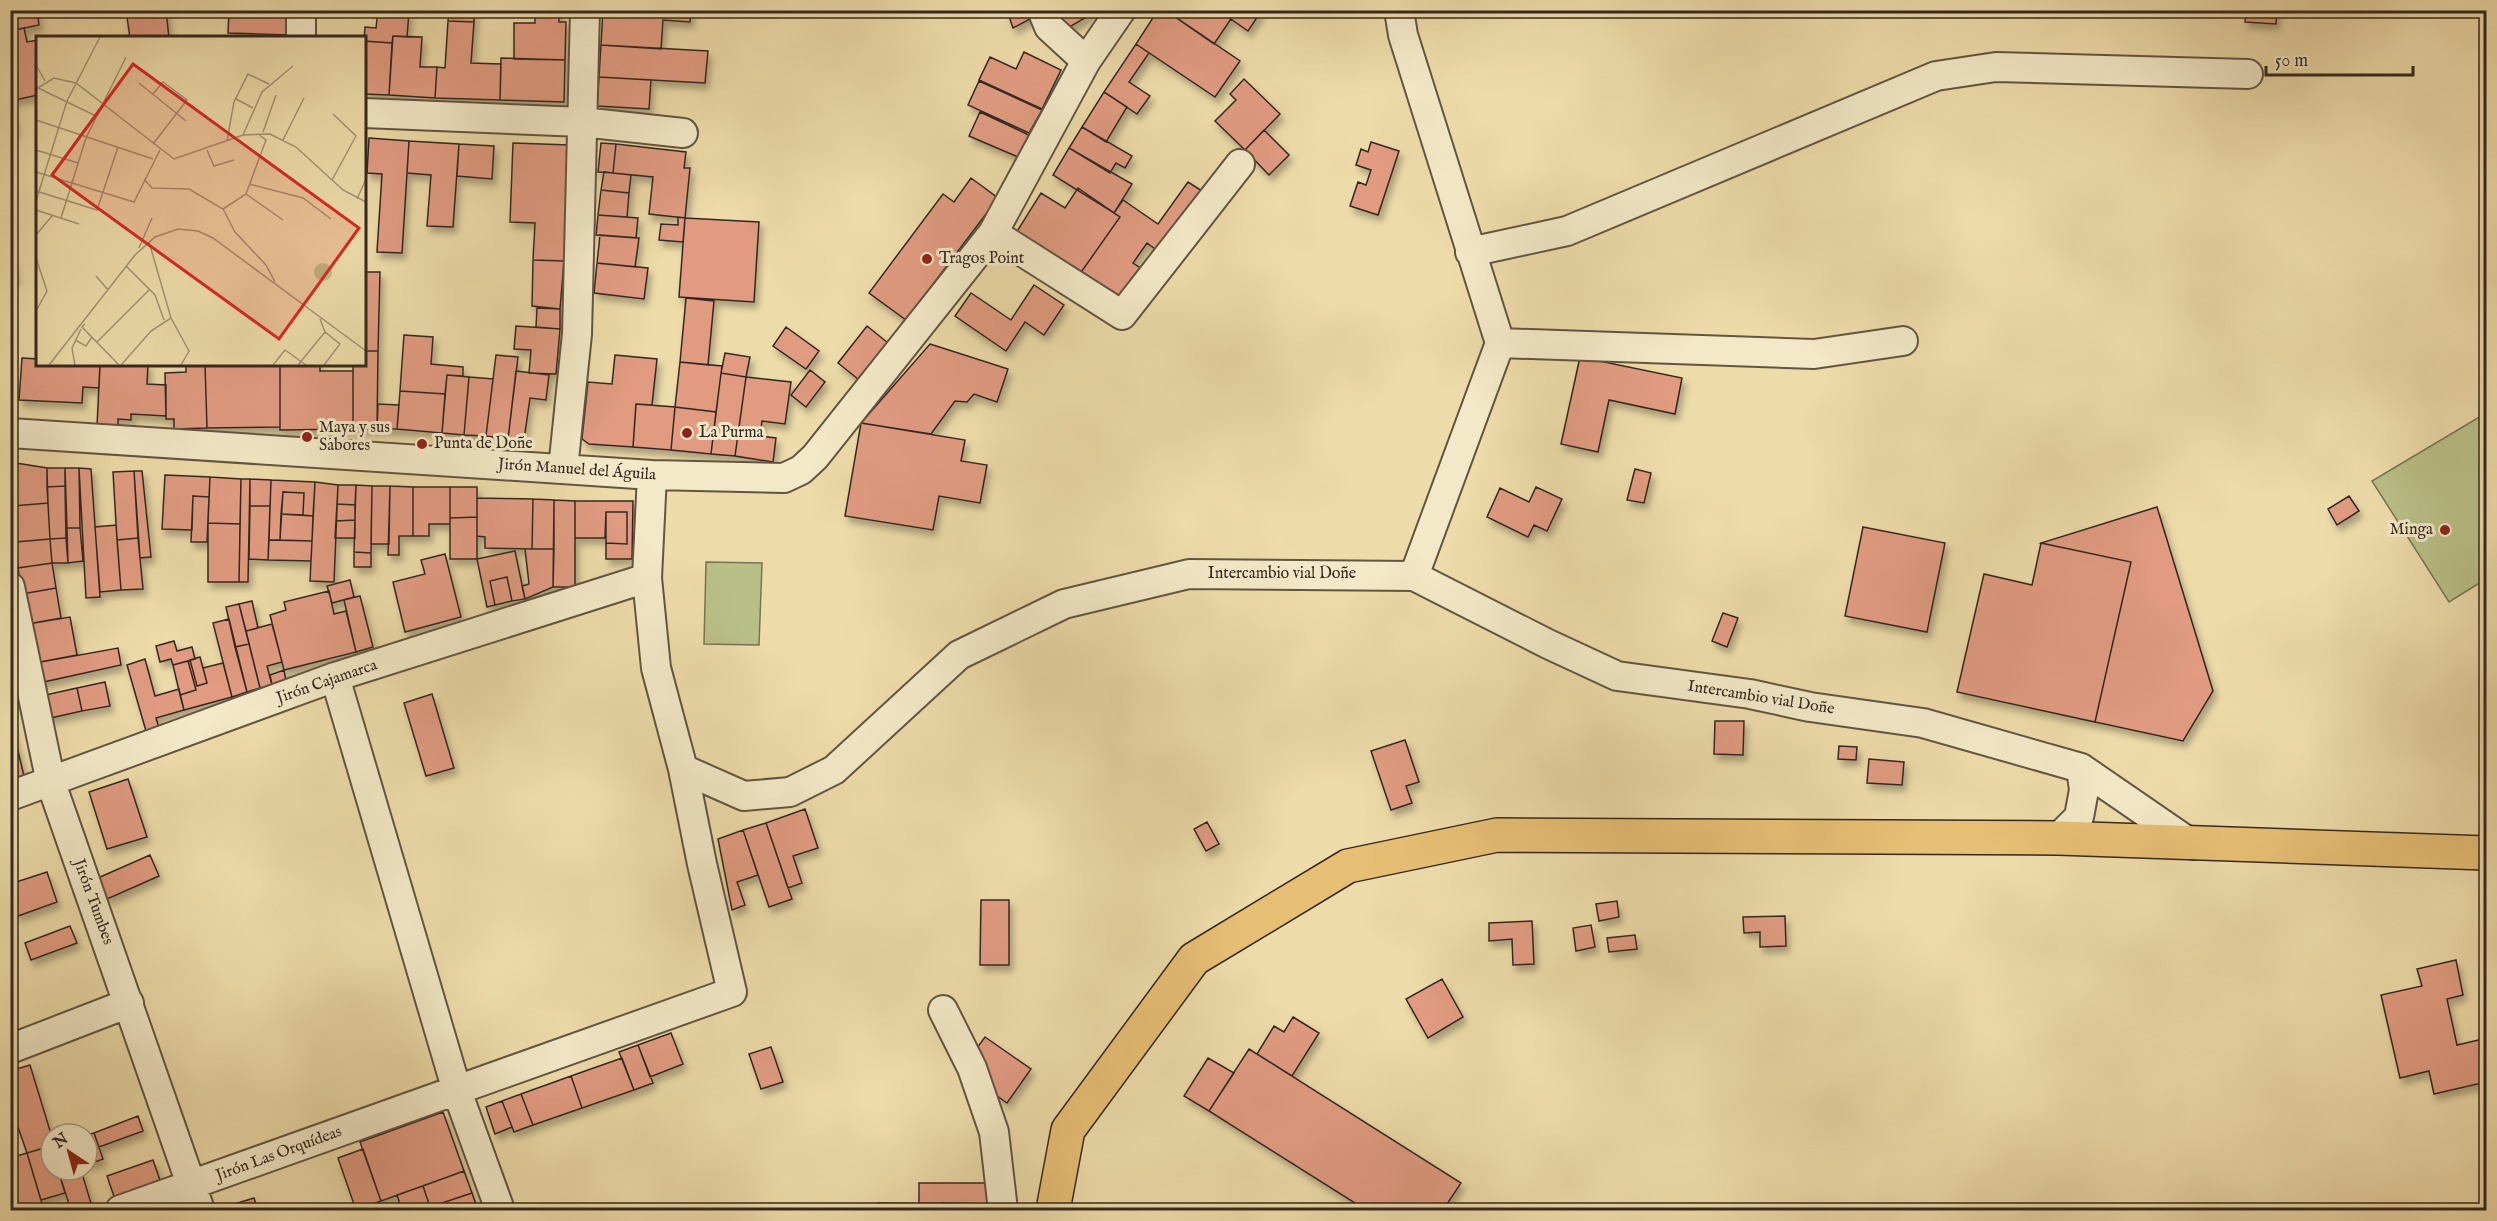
<svg xmlns="http://www.w3.org/2000/svg" width="2497" height="1221" viewBox="0 0 2497 1221" font-family="'IM FELL English',serif">
<defs>
<filter id="shadow"><feDropShadow dx="3.5" dy="6" stdDeviation="3" flood-color="#0004"/></filter>
</defs>
<rect width="100%" height="100%" fill="#eddba9"/>
<filter id="stains"><feTurbulence type="fractalNoise" baseFrequency=".00333" numOctaves="4"/><feColorMatrix values="0 0 0 0 .2 0 0 0 0 .09 0 0 0 0 .02 0 0 0 .5 -.17"/></filter>
<radialGradient id="worn" r=".72"><stop offset=".6" stop-color="#630" stop-opacity="0"/><stop offset="1" stop-color="#630" stop-opacity=".3"/></radialGradient>
<path fill="#b9c087" stroke="#767454" stroke-width="1.5" d="M 2486,413 L 2486,579 L 2449,602 L 2372,481 Z
M 706,562 L 762,563 L 759,645 L 704,644 Z"/>
<path fill="#e09b81" stroke="#342820" stroke-width="1.5" filter="url(#shadow)" d="M 10,10 L 37,10 L 39,25 L 10,31 Z
M 126,10 L 166,10 L 169,38 L 130,38 Z
M 229,10 L 292,10 L 291,35 L 228,33 Z
M 378,10 L 409,12 L 407,37 L 393,36 L 392,43 L 364,41 L 365,27 L 376,28 Z
M 449,10 L 474,10 L 474,22 L 448,21 Z
M 535,10 L 559,10 L 559,22 L 566,22 L 565,60 L 514,59 L 514,23 L 535,23 Z
M 603,10 L 691,10 L 690,22 L 663,20 L 661,49 L 601,45 Z
M 1007,10 L 1034,10 L 1036,16 L 1013,28 Z
M 1052,10 L 1094,10 L 1095,12 L 1061,32 Z
M 1158,10 L 1165,10 L 1240,61 L 1215,97 L 1136,44 Z
M 1165,10 L 1218,10 L 1231,19 L 1214,44 Z
M 1218,10 L 1262,10 L 1248,31 Z
M 2246,10 L 2277,10 L 2276,24 L 2245,22 Z
M 448,21 L 474,22 L 471,63 L 501,64 L 500,100 L 435,98 L 437,67 L 445,68 Z
M 24,28 L 27,42 L 38,40 L 38,95 L 10,101 L 10,31 Z
M 393,36 L 422,37 L 420,67 L 437,67 L 435,98 L 389,95 Z
M 364,41 L 392,43 L 389,95 L 364,94 Z
M 1136,44 L 1149,53 L 1129,82 L 1150,96 L 1137,114 L 1104,92 Z
M 601,45 L 708,51 L 705,83 L 599,77 Z
M 1024,52 L 1061,70 L 1042,109 L 979,80 L 990,57 L 1016,69 Z
M 501,58 L 565,60 L 564,102 L 500,100 Z
M 599,77 L 651,80 L 649,109 L 597,106 Z
M 1244,79 L 1280,114 L 1245,150 L 1215,121 L 1236,100 L 1230,94 Z
M 979,81 L 1042,110 L 1029,133 L 968,105 Z
M 1104,92 L 1127,107 L 1106,142 L 1082,127 Z
M 10,103 L 16,132 L 10,133 Z
M 980,112 L 1029,135 L 1018,157 L 969,136 Z
M 1082,127 L 1132,156 L 1125,168 L 1116,163 L 1110,173 L 1069,148 Z
M 1264,130 L 1289,155 L 1269,175 L 1245,150 Z
M 369,138 L 409,141 L 402,253 L 377,252 L 382,174 L 367,173 Z
M 409,141 L 459,144 L 453,227 L 427,226 L 431,175 L 407,173 Z
M 1371,142 L 1399,151 L 1378,215 L 1350,206 L 1358,182 L 1366,185 L 1371,170 L 1356,165 L 1361,149 L 1368,152 Z
M 513,143 L 569,145 L 564,261 L 533,260 L 535,223 L 510,222 Z
M 601,143 L 616,144 L 613,173 L 598,172 Z
M 459,144 L 494,146 L 492,179 L 457,176 Z
M 616,144 L 686,152 L 684,168 L 690,168 L 685,218 L 649,214 L 653,177 L 613,173 Z
M 1069,148 L 1132,184 L 1114,213 L 1053,175 Z
M 604,172 L 631,175 L 629,193 L 601,190 Z
M 971,178 L 998,198 L 906,320 L 869,293 L 943,194 L 954,202 Z
M 1188,182 L 1202,191 L 1159,252 L 1147,243 L 1133,263 L 1145,271 L 1119,308 L 1077,278 L 1120,217 L 1114,213 L 1123,200 L 1158,224 Z
M 1078,188 L 1120,217 L 1077,278 L 1016,233 L 1041,193 L 1065,208 Z
M 601,190 L 629,193 L 627,217 L 598,215 Z
M 598,215 L 638,218 L 636,238 L 596,235 Z
M 678,217 L 685,218 L 683,242 L 659,240 L 661,224 L 678,225 Z
M 685,218 L 759,222 L 754,302 L 679,297 Z
M 600,235 L 639,238 L 635,267 L 597,263 Z
M 12,258 L 16,279 L 10,281 L 10,259 Z
M 533,260 L 564,261 L 560,309 L 532,306 Z
M 597,263 L 648,268 L 644,299 L 594,293 Z
M 364,272 L 380,272 L 378,351 L 364,351 Z
M 1034,285 L 1064,305 L 1044,335 L 1025,322 L 1006,351 L 955,316 L 971,293 L 1011,320 Z
M 686,298 L 714,301 L 708,365 L 680,362 Z
M 537,308 L 560,309 L 560,329 L 536,327 Z
M 516,326 L 560,329 L 556,374 L 529,373 L 531,350 L 514,349 Z
M 867,326 L 888,343 L 858,379 L 838,363 Z
M 786,327 L 819,351 L 806,369 L 773,346 Z
M 404,335 L 433,337 L 431,364 L 463,367 L 463,376 L 447,375 L 445,394 L 400,391 Z
M 930,344 L 1008,369 L 997,402 L 974,394 L 967,402 L 955,401 L 931,434 L 861,423 Z
M 364,351 L 378,351 L 377,429 L 353,429 L 353,364 L 364,364 Z
M 725,353 L 750,357 L 746,377 L 721,373 Z
M 496,355 L 518,357 L 508,439 L 486,436 Z
M 615,355 L 657,359 L 652,405 L 636,404 L 633,447 L 589,444 L 582,439 L 588,382 L 612,384 Z
M 1580,357 L 1682,378 L 1675,414 L 1609,400 L 1598,452 L 1561,444 Z
M 22,358 L 38,359 L 38,364 L 100,364 L 99,388 L 83,387 L 82,403 L 19,400 Z
M 680,362 L 722,366 L 716,412 L 675,407 Z
M 100,364 L 148,364 L 147,384 L 166,385 L 166,416 L 131,414 L 131,420 L 118,419 L 118,427 L 97,426 Z
M 186,364 L 205,364 L 207,428 L 174,429 L 174,419 L 166,419 L 165,373 L 186,372 Z
M 205,364 L 280,366 L 280,427 L 207,428 Z
M 300,364 L 320,364 L 320,371 L 353,371 L 353,429 L 280,430 L 280,366 Z
M 810,370 L 825,382 L 806,407 L 791,395 Z
M 516,371 L 549,375 L 546,400 L 530,398 L 524,440 L 508,439 Z
M 721,373 L 746,377 L 735,456 L 711,454 Z
M 447,375 L 469,377 L 464,435 L 442,433 Z
M 469,377 L 493,379 L 486,436 L 464,435 Z
M 746,377 L 791,382 L 785,424 L 762,421 L 760,436 L 776,438 L 773,462 L 735,456 Z
M 400,391 L 445,394 L 442,433 L 397,429 Z
M 378,404 L 399,405 L 397,429 L 377,429 Z
M 636,404 L 675,407 L 671,450 L 633,447 Z
M 675,407 L 716,412 L 711,454 L 671,450 Z
M 861,423 L 965,440 L 961,461 L 987,465 L 980,503 L 939,496 L 933,530 L 845,516 Z
M 16,463 L 47,468 L 48,503 L 13,506 L 10,468 Z
M 47,468 L 65,468 L 65,486 L 47,487 Z
M 65,468 L 79,468 L 80,528 L 67,528 Z
M 79,468 L 91,469 L 100,597 L 86,598 Z
M 1635,469 L 1651,473 L 1644,503 L 1627,500 Z
M 134,471 L 142,471 L 151,557 L 140,558 Z
M 134,471 L 138,538 L 117,540 L 113,472 Z
M 165,475 L 210,477 L 209,497 L 193,496 L 192,530 L 162,529 Z
M 210,477 L 241,479 L 240,524 L 208,523 Z
M 241,479 L 250,479 L 248,582 L 239,582 Z
M 250,479 L 271,480 L 270,506 L 250,506 Z
M 271,480 L 315,482 L 313,516 L 303,515 L 304,493 L 283,492 L 280,540 L 269,540 Z
M 315,482 L 338,485 L 334,582 L 310,581 Z
M 338,485 L 356,485 L 355,505 L 337,504 Z
M 356,485 L 372,486 L 371,553 L 354,552 Z
M 65,486 L 66,538 L 50,539 L 47,487 Z
M 372,486 L 390,486 L 389,544 L 371,544 Z
M 390,486 L 413,487 L 413,536 L 399,536 L 399,555 L 388,555 Z
M 413,487 L 450,487 L 450,524 L 429,524 L 429,536 L 413,536 Z
M 450,487 L 477,487 L 477,517 L 450,518 Z
M 1536,487 L 1562,499 L 1547,531 L 1534,525 L 1528,537 L 1487,517 L 1500,488 L 1529,502 Z
M 283,492 L 304,493 L 303,515 L 281,514 Z
M 193,496 L 209,497 L 207,542 L 191,542 Z
M 2349,496 L 2359,511 L 2337,525 L 2328,509 Z
M 477,498 L 533,499 L 532,549 L 485,548 L 485,537 L 477,536 Z
M 533,499 L 554,500 L 554,549 L 532,549 Z
M 554,500 L 575,501 L 575,587 L 553,587 Z
M 575,501 L 633,501 L 632,559 L 606,559 L 606,543 L 627,544 L 627,512 L 606,512 L 605,538 L 575,538 Z
M 48,503 L 50,539 L 16,542 L 13,506 Z
M 337,504 L 355,505 L 355,520 L 336,521 Z
M 250,506 L 270,506 L 268,560 L 249,559 Z
M 2157,507 L 2213,691 L 2183,741 L 2095,722 L 2131,562 L 2041,543 Z
M 606,512 L 627,512 L 627,544 L 606,543 Z
M 281,514 L 313,516 L 312,541 L 280,540 Z
M 477,517 L 477,559 L 450,559 L 450,518 Z
M 355,520 L 355,538 L 335,538 L 336,521 Z
M 208,523 L 240,524 L 239,582 L 208,582 Z
M 116,525 L 121,590 L 100,592 L 95,527 Z
M 1863,527 L 1945,543 L 1927,632 L 1845,616 Z
M 67,528 L 80,528 L 83,561 L 68,563 Z
M 66,538 L 68,563 L 52,563 L 50,539 Z
M 138,538 L 143,589 L 121,590 L 117,540 Z
M 50,539 L 52,563 L 18,568 L 16,542 Z
M 269,540 L 312,541 L 311,561 L 268,560 Z
M 2041,543 L 2131,562 L 2095,722 L 1957,692 L 1984,574 L 2032,585 Z
M 525,549 L 554,549 L 553,587 L 525,599 L 522,586 L 529,584 Z
M 515,551 L 525,599 L 512,601 L 507,577 L 490,581 L 495,605 L 487,607 L 477,559 Z
M 354,552 L 371,553 L 371,567 L 354,567 Z
M 445,554 L 461,617 L 405,632 L 393,582 L 425,574 L 421,560 Z
M 52,563 L 56,588 L 22,594 L 18,568 Z
M 507,577 L 512,601 L 495,605 L 490,581 Z
M 350,580 L 354,597 L 332,603 L 327,586 Z
M 56,588 L 61,618 L 28,624 L 22,594 Z
M 329,591 L 334,614 L 346,611 L 356,652 L 284,670 L 270,615 L 286,610 L 284,602 Z
M 360,596 L 373,647 L 356,652 L 344,600 Z
M 252,601 L 258,628 L 246,631 L 239,604 Z
M 239,604 L 249,644 L 235,647 L 226,607 Z
M 1723,613 L 1738,618 L 1727,647 L 1712,641 Z
M 70,617 L 77,655 L 35,663 L 28,624 Z
M 229,619 L 247,692 L 232,697 L 213,623 Z
M 272,624 L 282,662 L 267,666 L 272,685 L 260,688 L 246,631 Z
M 174,641 L 177,651 L 192,647 L 195,659 L 173,665 L 171,659 L 160,662 L 156,646 Z
M 249,644 L 260,688 L 247,692 L 235,647 Z
M 118,648 L 121,665 L 39,683 L 35,663 Z
M 200,657 L 207,683 L 197,686 L 190,660 Z
M 145,659 L 155,696 L 179,689 L 184,710 L 156,718 L 159,728 L 146,731 L 127,665 Z
M 190,660 L 197,686 L 207,683 L 203,668 L 223,663 L 232,697 L 184,710 L 180,695 L 196,690 L 188,661 Z
M 188,661 L 196,690 L 180,695 L 173,665 Z
M 284,670 L 286,681 L 272,685 L 270,675 Z
M 105,682 L 110,706 L 82,711 L 77,688 Z
M 77,688 L 82,711 L 46,719 L 41,696 Z
M 432,694 L 454,768 L 426,776 L 404,703 Z
M 10,718 L 25,780 L 10,784 Z
M 1715,721 L 1744,721 L 1743,755 L 1714,754 Z
M 1405,740 L 1419,782 L 1406,786 L 1412,803 L 1391,810 L 1371,751 Z
M 1839,746 L 1857,747 L 1856,760 L 1838,759 Z
M 1869,759 L 1904,762 L 1902,785 L 1867,783 Z
M 128,779 L 147,837 L 107,849 L 89,792 Z
M 805,809 L 818,848 L 793,856 L 802,883 L 788,888 L 766,823 Z
M 1207,822 L 1219,844 L 1206,851 L 1194,829 Z
M 766,823 L 792,899 L 769,907 L 743,830 Z
M 743,830 L 758,875 L 737,882 L 745,905 L 732,910 L 718,839 Z
M 150,855 L 159,876 L 107,899 L 98,878 Z
M 47,872 L 57,902 L 18,916 L 10,900 L 10,884 Z
M 981,900 L 1009,900 L 1009,965 L 980,965 Z
M 1617,901 L 1619,917 L 1599,921 L 1596,904 Z
M 1785,916 L 1786,946 L 1760,947 L 1760,932 L 1744,933 L 1743,917 Z
M 1532,921 L 1534,964 L 1513,965 L 1512,939 L 1489,941 L 1489,923 Z
M 1591,925 L 1595,947 L 1576,951 L 1573,928 Z
M 70,926 L 77,943 L 31,960 L 25,943 Z
M 1635,935 L 1637,949 L 1609,952 L 1607,938 Z
M 2456,960 L 2463,995 L 2447,999 L 2457,1045 L 2483,1039 L 2486,1054 L 2486,1082 L 2434,1094 L 2429,1071 L 2400,1078 L 2381,995 L 2422,986 L 2417,969 Z
M 1442,979 L 1463,1017 L 1428,1038 L 1406,999 Z
M 1293,1017 L 1319,1033 L 1292,1076 L 1257,1054 L 1274,1026 L 1284,1032 Z
M 671,1033 L 683,1064 L 650,1077 L 638,1045 Z
M 985,1037 L 1031,1069 L 1007,1103 L 986,1088 L 974,1052 Z
M 638,1045 L 653,1083 L 634,1090 L 619,1052 Z
M 771,1047 L 783,1082 L 761,1089 L 749,1054 Z
M 1249,1049 L 1461,1183 L 1443,1210 L 1366,1210 L 1209,1111 Z
M 622,1058 L 634,1090 L 582,1108 L 571,1076 Z
M 1208,1058 L 1234,1073 L 1209,1111 L 1184,1096 Z
M 30,1065 L 51,1134 L 51,1146 L 27,1153 L 10,1104 L 10,1071 Z
M 571,1076 L 582,1108 L 533,1125 L 521,1094 Z
M 521,1094 L 533,1125 L 514,1132 L 502,1101 Z
M 502,1101 L 512,1127 L 495,1134 L 486,1107 Z
M 443,1112 L 464,1171 L 381,1201 L 360,1142 Z
M 138,1116 L 143,1131 L 99,1147 L 94,1133 Z
M 94,1133 L 103,1159 L 87,1165 L 87,1135 Z
M 50,1146 L 51,1170 L 58,1170 L 65,1193 L 41,1200 L 27,1153 Z
M 363,1149 L 381,1201 L 356,1210 L 338,1158 Z
M 27,1153 L 42,1204 L 16,1210 L 10,1193 L 10,1158 Z
M 153,1160 L 162,1186 L 116,1202 L 107,1176 Z
M 58,1170 L 81,1170 L 93,1210 L 71,1210 Z
M 464,1171 L 472,1193 L 430,1207 L 423,1186 Z
M 919,1183 L 987,1183 L 987,1204 L 919,1203 Z
M 423,1186 L 431,1210 L 402,1210 L 397,1195 Z
M 472,1193 L 478,1210 L 431,1210 L 430,1207 Z
M 254,1198 L 258,1210 L 215,1210 Z
M 878,1203 L 934,1204 L 934,1210 L 878,1210 Z
M 942,1203 L 987,1204 L 987,1210 L 942,1210 Z
M 284,1204 L 286,1210 L 263,1210 Z"/>
<g fill="none" stroke-linecap="round" stroke-linejoin="round">
<g stroke="#625542" stroke-width="32">
<path id="minor" d="M 1042,10 L 1049,27 L 1086,61
M 1399,10 L 1403,35 L 1500,343 L 1414,576
M 301,38 L 301,10
M 364,113 L 582,122 L 683,133
M 993,233 L 1122,315 L 1240,164
M 1470,252 L 1567,231 L 1936,76 L 1996,67 L 2248,74
M 1500,343 L 1814,354 L 1903,341
M 10,433 L 652,475 L 784,478 L 801,470 L 815,457 L 993,233 L 1086,61 L 1121,10
M 563,469 L 577,334 L 585,10
M 10,587 L 51,783 L 200,1210
M 335,677 L 457,1091 L 500,1210
M 683,769 L 744,796 L 790,792 L 834,770 L 959,655 L 1064,604 L 1189,574 L 1414,576 L 1548,644 L 1617,676 L 1750,694 L 1810,707 L 1923,723 L 2081,768 L 2193,845
M 10,796 L 335,677 L 647,578
M 2058,838 L 2079,817 L 2084,790 L 2081,768
M 943,1010 L 972,1068 L 994,1132 L 1003,1210
M 10,1049 L 129,1003
M 120,1210 L 732,992 L 702,864 L 683,769 L 656,668 L 647,578 L 652,475"/>
</g>
<g stroke="#342820" stroke-width="36">
<path id="highway" d="M 1053,1210 L 1068,1130 L 1194,959 L 1348,866 L 1497,835 L 2058,838 L 2486,853"/>
</g>
<use href="#minor" stroke="#f3e8c7" stroke-width="28"/>
<use href="#highway" stroke="#e6be74" stroke-width="33"/>
</g>
<g fill="#8f2418" stroke="#f3e8c7" stroke-width="2">
<circle cx="927" cy="259" r="6"/>
<circle cx="687" cy="433" r="6"/>
<circle cx="307" cy="437" r="6"/>
<circle cx="422" cy="444" r="6"/>
<circle cx="2445" cy="530" r="6"/>
</g>
<g text-anchor="middle" dominant-baseline="central" stroke-width="6" stroke-linejoin="round" paint-order="stroke">
<g font-size="16" fill="#342820" stroke="#f3e8c7" text-anchor="start">
<text x="939" y="259">Tragos Point</text>
<text x="319" y="428">Maya y sus<tspan x="319" dy="18">Sabores</tspan></text>
<text x="699" y="433">La Purma</text>
<text x="434" y="444">Punta de Doñe</text>
<text x="2433" y="530" text-anchor="end">Minga</text>
</g>
<g font-size="16" fill="#342820" stroke="#f3e8c7">
<text transform="translate(577 470) rotate(4)">Jirón Manuel del Águila</text>
<text x="1282" y="574">Intercambio vial Doñe</text>
<text transform="translate(327 682) rotate(-19)">Jirón Cajamarca</text>
<text transform="translate(1761 698) rotate(9)">Intercambio vial Doñe</text>
<text transform="translate(93 902) rotate(70)">Jirón Tumbes</text>
<text transform="translate(279 1154) rotate(-20)">Jirón Las Orquídeas</text>
</g>
</g>
<g transform="translate(36 36)">
<rect width="330" height="330" fill="#eddba9"/>
<path d="M278 236a9 9 0 1 1 18 0a9 9 0 1 1-18 0Z" fill="#b9c087"/>
<path fill="none" stroke="#a39372" stroke-width="1.5" d="M 0,29 L 9,45M 103,47 L 150,85M 0,51 L 60,80M 0,53 L 18,42 L 40,47 L 138,123 L 207,99 L 234,98 L 260,111 L 307,154 L 330,166M 117,58 L 127,46 L 151,64 L 117,108M 200,63 L 217,72M 0,84 L 117,123M 227,96 L 240,59M 207,99 L 226,56 L 257,30M 247,104 L 268,62M 191,105 L 198,66 L 212,38 L 233,48M 0,114 L 42,127M 171,114 L 178,130 L 198,124M 0,136 L 98,166 L 124,114M 108,143 L 116,152 L 153,153 L 187,173 L 199,196 L 230,229 L 239,246M 296,144 L 320,100 L 297,78M 213,148 L 267,162 L 295,183M 0,155 L 61,174 L 82,111M 210,158 L 247,184M 321,163 L 330,143M 0,165 L 31,65 L 64,1M 187,173 L 210,158 L 230,104 L 222,98M 0,174 L 43,188M 25,182 L 50,102 L 90,21M 0,199 L 16,180M 113,206 L 135,282 L 153,315 L 145,329M 103,212 L 116,182M 0,222 L 11,255 L 0,275M 90,230 L 119,259 L 128,284M 60,240 L 72,254M 284,283 L 289,296 L 304,308 L 288,329M 49,288 L 46,291 L 83,329M 39,304 L 50,310 L 56,301M 61,306 L 113,254M 13,329 L 99,219 L 119,201 L 142,193 L 162,195 L 177,202 L 330,315M 39,329 L 36,312 L 45,293M 85,329 L 115,295 L 135,282M 237,329 L 249,314 L 270,329M 262,329 L 289,296"/>
<path fill="#d62828" fill-opacity="0.15" stroke="#d62828" stroke-width="3" d="M 97,28 L 323,192 L 243,303 L 16,139 Z"/>
<rect width="330" height="330" fill="none" stroke="#342820" stroke-width="3"/>
</g>
<rect width="2497" height="1221" fill="none" stroke="#eddba9" stroke-width="36"/>
<rect x="12" y="12" width="2473" height="1197" fill="none" stroke="#342820" stroke-width="3"/>
<rect x="18" y="18" width="2461" height="1185" fill="none" stroke="#342820" stroke-width="1.5"/>
<g transform="translate(69 1152) rotate(324)"><circle r="28" fill="#f3e8c7" stroke="#a79b84" stroke-width="1.5"/>
<path d="M0-4.5L10 22L0 15L-10 22Z" fill="#8f2418"/>
<text y="-9" font-size="16" font-weight="bold" text-anchor="middle" fill="#342820">N</text>
</g>
<path d="M2266 66v9h147v-9" fill="none" stroke="#342820" stroke-width="3"/>
<text x="2275" y="66" font-size="18" fill="#342820" stroke="#f3e8c7" stroke-width="4.5" paint-order="stroke">50 m</text>
<rect width="100%" height="100%" filter="url(#stains)"/>
<rect width="100%" height="100%" fill="url(#worn)"/>
</svg>
